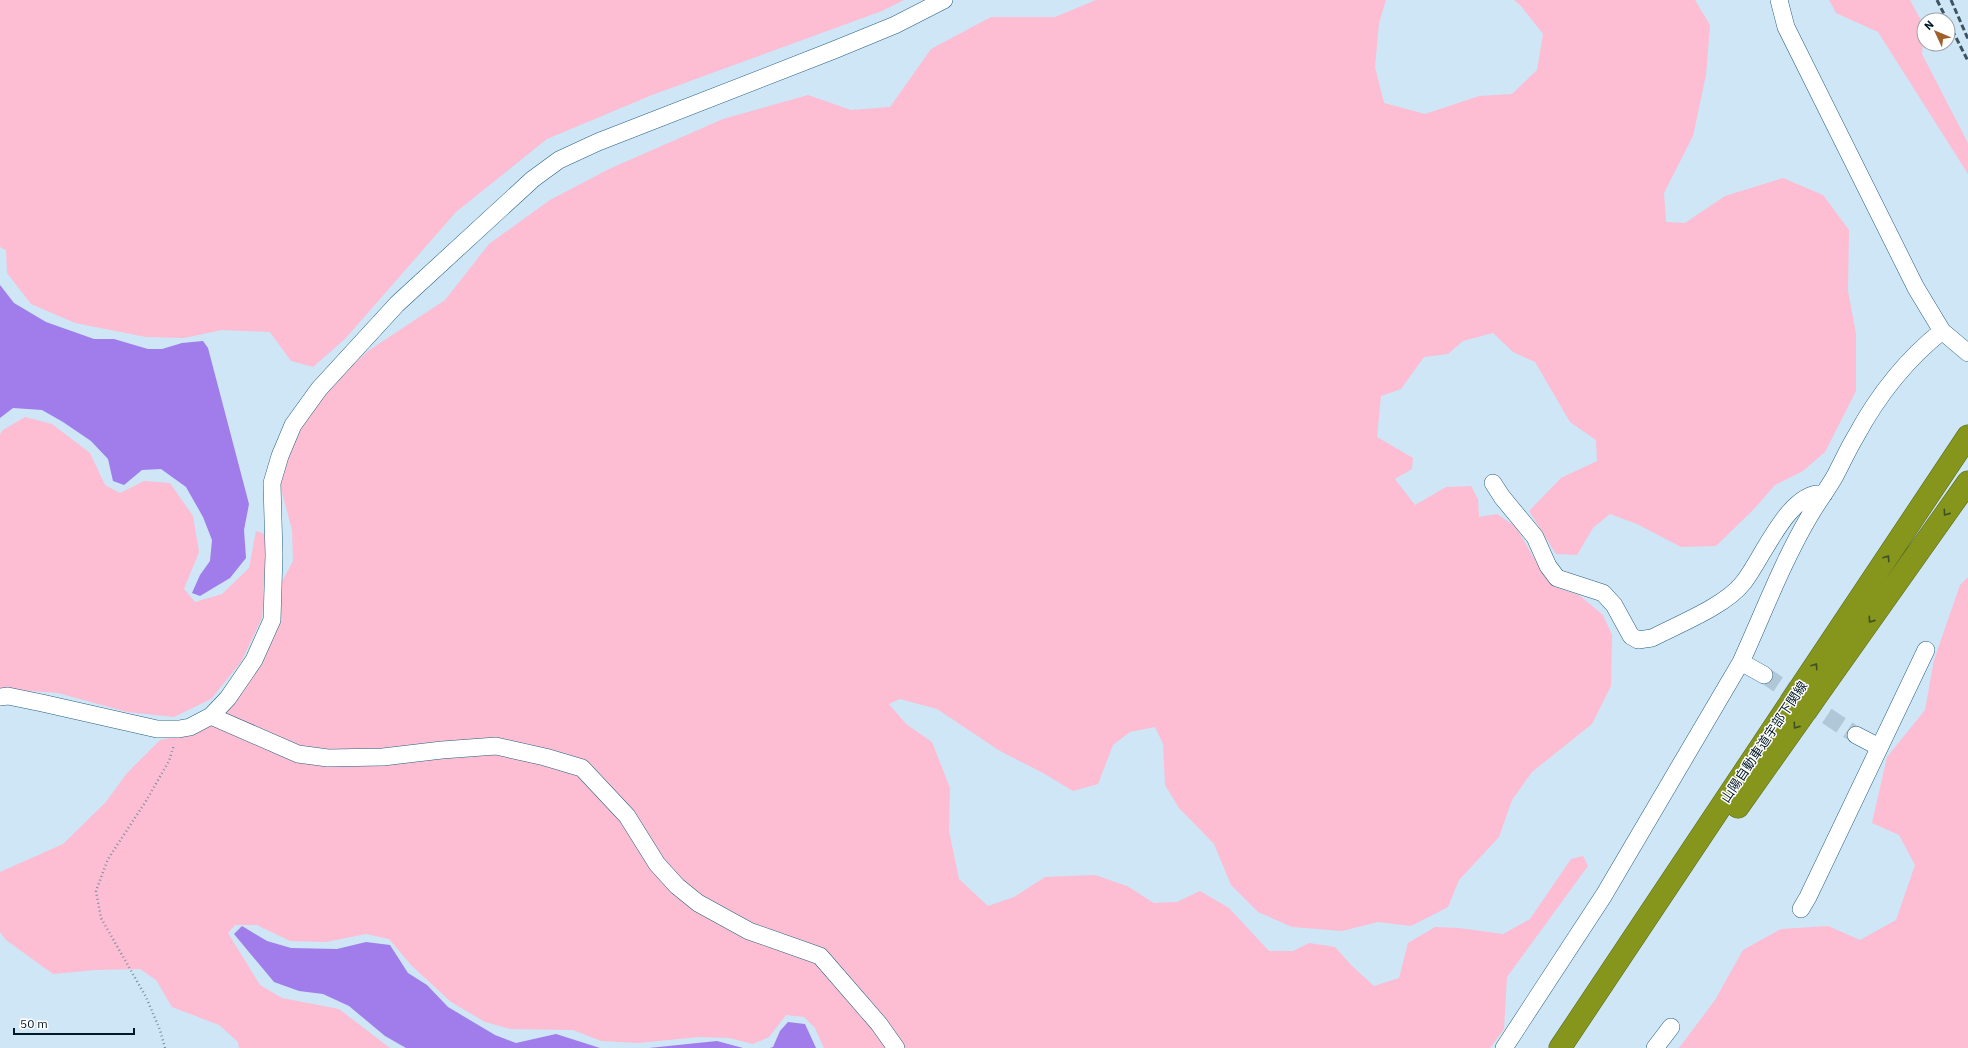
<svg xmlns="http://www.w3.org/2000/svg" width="1968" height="1048" viewBox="0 0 1968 1048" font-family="'IBM Plex Sans','Noto Sans JP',sans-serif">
<rect width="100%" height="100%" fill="#cfe6f6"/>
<path fill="#fdbdd2" d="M 0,0 L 904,0 L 882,11 L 652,95 L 547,139 L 456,212 L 345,339 L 313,367 L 291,361 L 270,332 L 222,330 L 184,338 L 146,337 L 75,323 L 31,304 L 7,273 L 6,250 L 0,247 Z
M 1096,0 L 1386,0 L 1379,23 L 1375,67 L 1384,103 L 1425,114 L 1479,96 L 1512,94 L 1537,70 L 1543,34 L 1521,6 L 1514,0 L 1695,0 L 1710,25 L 1706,75 L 1693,136 L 1664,193 L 1666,222 L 1685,223 L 1725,196 L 1783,178 L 1823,195 L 1849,230 L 1848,291 L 1856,334 L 1856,391 L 1825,452 L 1803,471 L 1775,485 L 1754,509 L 1716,546 L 1681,547 L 1637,524 L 1610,514 L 1593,528 L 1577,555 L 1556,554 L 1529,511 L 1561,478 L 1597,461 L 1596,440 L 1570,422 L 1535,362 L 1513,352 L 1493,333 L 1463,341 L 1448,354 L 1424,357 L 1401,389 L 1381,396 L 1377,437 L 1413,458 L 1412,469 L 1395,479 L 1415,505 L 1446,487 L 1471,486 L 1478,499 L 1479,517 L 1497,514 L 1516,527 L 1538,565 L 1555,587 L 1579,595 L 1603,615 L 1612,635 L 1611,686 L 1592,724 L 1532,772 L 1512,800 L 1499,837 L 1459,880 L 1448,907 L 1411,926 L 1378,922 L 1342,931 L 1292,927 L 1258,912 L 1231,885 L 1214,844 L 1179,808 L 1165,785 L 1163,744 L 1155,727 L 1130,732 L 1113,745 L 1098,784 L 1073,791 L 1043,773 L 1000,751 L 937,709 L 900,699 L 889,704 L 906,724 L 932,742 L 950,788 L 949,831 L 959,879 L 988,906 L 1014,897 L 1045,877 L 1095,875 L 1127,886 L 1154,903 L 1177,902 L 1200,891 L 1229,908 L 1269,951 L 1293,951 L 1309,943 L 1335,947 L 1352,966 L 1374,986 L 1399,978 L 1408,943 L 1435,927 L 1459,928 L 1503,934 L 1530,919 L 1571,859 L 1583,856 L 1588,866 L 1507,977 L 1504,1029 L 1490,1048 L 824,1048 L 815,1028 L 804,1017 L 786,1015 L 769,1037 L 753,1044 L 729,1038 L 699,1037 L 638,1043 L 601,1041 L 573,1030 L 510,1029 L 485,1022 L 451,1002 L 411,965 L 389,939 L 366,934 L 326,942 L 290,941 L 257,925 L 235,925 L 228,933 L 260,985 L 282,998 L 339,1009 L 390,1048 L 239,1048 L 238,1042 L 219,1025 L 172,1007 L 156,980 L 140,969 L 95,970 L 53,974 L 6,940 L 0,932 L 0,872 L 63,844 L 106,802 L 127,773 L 160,740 L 196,733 L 224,714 L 279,587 L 293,561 L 292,530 L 279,481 L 308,405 L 368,351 L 445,300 L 489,244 L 550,200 L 609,169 L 723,119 L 808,95 L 851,110 L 890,107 L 931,49 L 991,17 L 1055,17 Z
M 1829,0 L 1910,0 L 1924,26 L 1922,54 L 1968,143 L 1968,174 L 1878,32 L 1836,13 Z
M 25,417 L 52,424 L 90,453 L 105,485 L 120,493 L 144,481 L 170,483 L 193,516 L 199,552 L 184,589 L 195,602 L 222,594 L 249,568 L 256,531 L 267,535 L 262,618 L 241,662 L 211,699 L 174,717 L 127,712 L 58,693 L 0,689 L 0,434 L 3,430 Z
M 1968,577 L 1968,1048 L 1679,1048 L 1715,1000 L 1743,950 L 1781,929 L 1828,926 L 1860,940 L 1896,920 L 1915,865 L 1899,835 L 1872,823 L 1887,757 L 1925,710 L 1934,660 L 1960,585 Z"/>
<path fill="#a17ceb" d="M 0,285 L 14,303 L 46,322 L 94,339 L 114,339 L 148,349 L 162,349 L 182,343 L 203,341 L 208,348 L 249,504 L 244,530 L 246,558 L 230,578 L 200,596 L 192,593 L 200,575 L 210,561 L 212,540 L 203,517 L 186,487 L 161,469 L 142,470 L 124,485 L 113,481 L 108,459 L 91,441 L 63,422 L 42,410 L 13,408 L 0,418 Z
M 242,926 L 267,941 L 291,948 L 337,949 L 366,942 L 390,945 L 408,973 L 427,985 L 448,1007 L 495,1035 L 516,1043 L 556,1034 L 600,1048 L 406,1048 L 385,1036 L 349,1006 L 323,994 L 299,991 L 274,982 L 234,934 Z
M 788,1022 L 805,1024 L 816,1048 L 770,1048 L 773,1047 L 780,1031 Z
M 717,1041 L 743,1048 L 649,1048 Z"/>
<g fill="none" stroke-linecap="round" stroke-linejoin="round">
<path stroke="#b0c7d7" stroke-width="17" stroke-dasharray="17 8" stroke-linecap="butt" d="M 1764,675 L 1856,735"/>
<g stroke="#235f81" stroke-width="18">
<path id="street" d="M 1779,0 L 1786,27 L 1916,288 L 1942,331 L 1968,353
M 1493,483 L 1502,497 L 1535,537 L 1548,566 L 1557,578 L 1603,593 L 1614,605 L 1631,636 L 1638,640 L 1652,638 C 1679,624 1725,606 1743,583 C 1762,560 1789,489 1824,494
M 1741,662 C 1763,614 1782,563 1809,517 C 1817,503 1827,490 1835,476 C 1842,463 1848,449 1856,436 C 1877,397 1907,359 1942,331
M 0,697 L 8,696 L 42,703 L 157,729 L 179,729 L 190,727 L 211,716 L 228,698 L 254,660 L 272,620 L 274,555 L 272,483 L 280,456 L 293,425 L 319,389 L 397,304 L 533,179 L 559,160 L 598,142 L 834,50 L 895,25 L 944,0
M 211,716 L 298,754 L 328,758 L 383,757 L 442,750 L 496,746 L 545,757 L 582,768 L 627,816 L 657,864 L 677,886 L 698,903 L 749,931 L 820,956 L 879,1024 L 896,1048
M 1856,735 L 1879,747
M 1801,909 L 1808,897 L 1926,650
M 1504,1048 L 1604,895 L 1741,662 L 1764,675
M 1655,1048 L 1671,1027"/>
</g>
<g stroke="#586a20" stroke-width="23">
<path id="highway" d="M 1738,807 L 1968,482
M 1560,1048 L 1968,436"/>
</g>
<path stroke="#7a91a0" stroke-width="2.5" stroke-dasharray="1 3" stroke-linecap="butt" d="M 165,1048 L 160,1030 L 146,997 L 101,918 L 96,891 L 108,859 L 146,801 L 169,761 L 174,745"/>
<use href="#street" stroke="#fff" stroke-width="17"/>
<use href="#highway" stroke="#86961c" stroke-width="22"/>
<path stroke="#3c5362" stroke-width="3" stroke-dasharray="6 3" stroke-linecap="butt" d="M 1937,0 L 1947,20
M 1951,0 L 1968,39
M 1948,22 L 1968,61"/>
</g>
<defs><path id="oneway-chevron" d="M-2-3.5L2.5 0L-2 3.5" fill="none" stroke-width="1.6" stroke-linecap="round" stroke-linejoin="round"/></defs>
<g stroke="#3d5122">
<use href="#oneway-chevron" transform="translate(1946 513) rotate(125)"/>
<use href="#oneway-chevron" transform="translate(1887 558) rotate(-56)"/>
<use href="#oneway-chevron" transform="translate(1871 620) rotate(125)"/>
<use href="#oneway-chevron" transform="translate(1815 666) rotate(-56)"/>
<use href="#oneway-chevron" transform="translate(1796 726) rotate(125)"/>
</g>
<g text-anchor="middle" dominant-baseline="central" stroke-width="3" stroke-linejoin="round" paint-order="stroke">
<g font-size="13" fill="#021927" stroke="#fff">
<text transform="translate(1764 742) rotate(-56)">山陽自動車道宇部下関線</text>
</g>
</g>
<g transform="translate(1936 32) rotate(314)"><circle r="19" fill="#ffffff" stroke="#9aa3a9"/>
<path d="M0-3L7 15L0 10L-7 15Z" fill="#a0602a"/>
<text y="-6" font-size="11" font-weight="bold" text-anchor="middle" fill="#021927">N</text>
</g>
<path d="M14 1028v6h120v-6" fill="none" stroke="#021927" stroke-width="2"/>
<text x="20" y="1028" font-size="12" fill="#021927" stroke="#ffffff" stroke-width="3" paint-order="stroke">50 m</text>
</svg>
